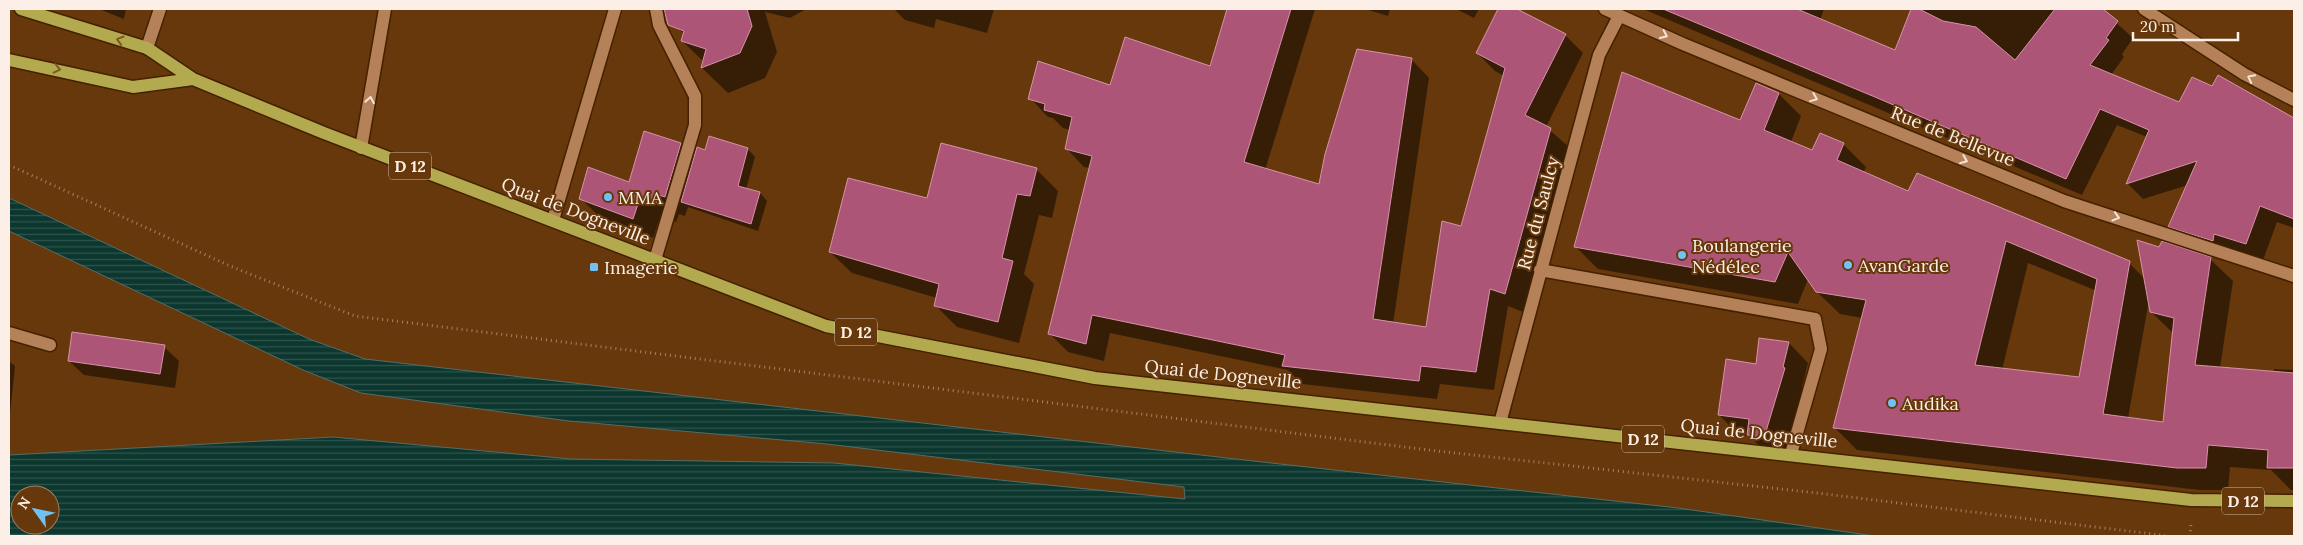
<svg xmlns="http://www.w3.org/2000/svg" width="2303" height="545" viewBox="0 0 2303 545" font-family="Lora,serif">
<defs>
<pattern id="water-rules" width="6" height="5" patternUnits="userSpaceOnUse" patternTransform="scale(1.25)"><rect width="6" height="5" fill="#0c372f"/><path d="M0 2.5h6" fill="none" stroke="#30544d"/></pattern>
</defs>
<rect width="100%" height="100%" fill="#66380c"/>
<path fill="url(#water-rules)" stroke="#546e66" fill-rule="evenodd" d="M 9,198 L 309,339 L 365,359 L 1262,462 L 1678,508 L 1875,536 L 9,536 L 9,455 L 333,437 L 571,459 L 834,463 L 1185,499 L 1184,487 L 827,444 L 569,421 L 361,393 L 303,370 L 9,231 ZM 20,495 L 50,495 L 50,525 L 20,525 Z"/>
<path fill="#0007" fill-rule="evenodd" d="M 99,9 L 126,9 L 124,19 Z
M 678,9 L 806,9 L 790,18 L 765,12 L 777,52 L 765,78 L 728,93 L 702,68 L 704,62 L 682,41 L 684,34 L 678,28 Z
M 894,9 L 994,9 L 987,33 L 936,19 L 934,28 L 905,20 Z
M 1228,9 L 1315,9 L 1265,170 L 1320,186 L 1411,59 L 1429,78 L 1393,324 L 1427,328 L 1462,227 L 1504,76 L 1495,71 L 1477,53 L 1500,9 L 1514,9 L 1565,35 L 1583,53 L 1546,127 L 1569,147 L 1523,312 L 1508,306 L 1494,390 L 1440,384 L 1437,399 L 1302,384 L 1288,370 L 1110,333 L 1104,361 L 1068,352 L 1050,334 L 1090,168 L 1084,167 L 1066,148 L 1070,130 L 1063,128 L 1053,118 L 1048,117 L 1030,98 L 1111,87 L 1211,67 Z
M 1365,9 L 1390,9 L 1388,16 Z
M 1456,9 L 1479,9 L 1474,18 Z
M 1643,9 L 1824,9 L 1820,20 L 1895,52 L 1913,9 L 2101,9 L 2133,38 L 2122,54 L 2124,57 L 2111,75 L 2180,104 L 2213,88 L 2219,76 L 2294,119 L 2294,228 L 2277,222 L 2263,260 L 2186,242 L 2170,226 L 2188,185 L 2143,199 L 2127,183 L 2147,137 L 2117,125 L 2082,195 Z
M 1779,94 L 1801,116 L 1791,142 L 1813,152 L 1843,144 L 1866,167 L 1863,173 L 1909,193 L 2129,263 L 2145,279 L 2160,249 L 2210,259 L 2233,281 L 2220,368 L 2274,373 L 2274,369 L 2294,370 L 2294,490 L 2291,490 L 2271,470 L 2230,467 L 2228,490 L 2200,490 L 1857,450 L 1835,428 L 1862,318 L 1840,314 L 1817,292 L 1808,279 L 1798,304 L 1598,269 L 1575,246 ZM 2028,263 L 2097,291 L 2080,379 L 2002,370 ZM 2149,300 L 2151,312 L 2174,334 L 2165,423 L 2128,418 Z
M 710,138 L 748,149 L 755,157 L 746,189 L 760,193 L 767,201 L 758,231 L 688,207 L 685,216 L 679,214 L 676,222 L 660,217 L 653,238 L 601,218 L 581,199 L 630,184 L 681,144 L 695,158 L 706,151 Z
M 1037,170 L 1058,191 L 1052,218 L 1039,215 L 1024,274 L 1034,284 L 1019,343 L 957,327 L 935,305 L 937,298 L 852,273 L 830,252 L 928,200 Z
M 1789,343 L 1808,363 L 1802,387 L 1804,389 L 1784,457 L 1768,454 L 1749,436 L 1739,435 L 1719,415 Z
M 164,347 L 179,361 L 175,388 L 84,375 L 69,361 Z
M 9,361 L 15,366 L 9,424 Z"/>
<path fill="#ad5576" stroke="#d693a9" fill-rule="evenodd" d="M 664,9 L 747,9 L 752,26 L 740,53 L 701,68 L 706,49 L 681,41 L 684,31 L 668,25 Z
M 1227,9 L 1291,9 L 1244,162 L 1319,184 L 1325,154 L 1357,49 L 1412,58 L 1373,319 L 1426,327 L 1442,221 L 1461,226 L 1505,68 L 1476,53 L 1498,9 L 1517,9 L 1566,34 L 1525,115 L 1551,128 L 1505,294 L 1490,289 L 1476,372 L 1421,366 L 1419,381 L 1282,366 L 1285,355 L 1092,315 L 1086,344 L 1048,334 L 1092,156 L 1065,149 L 1072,117 L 1044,110 L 1045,104 L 1028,99 L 1038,61 L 1110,85 L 1125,37 L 1210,66 Z
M 1663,9 L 1797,9 L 1895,50 L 1911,9 L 1919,9 L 1943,21 L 1976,27 L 2015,60 L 2055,9 L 2103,9 L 2118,21 L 2106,38 L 2109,40 L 2090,65 L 2179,102 L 2192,77 L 2212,86 L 2218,75 L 2294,118 L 2294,219 L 2260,206 L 2246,244 L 2214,234 L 2213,241 L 2168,227 L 2197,161 L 2126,184 L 2149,130 L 2100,109 L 2066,179 L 1875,97 Z
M 1622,72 L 1740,120 L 1756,83 L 1779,93 L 1764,130 L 1812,150 L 1820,133 L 1844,143 L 1837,160 L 1908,191 L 1917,173 L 2130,261 L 2103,414 L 2163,422 L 2174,318 L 2150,312 L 2137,240 L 2159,247 L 2162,241 L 2211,257 L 2195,365 L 2294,373 L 2294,468 L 2267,468 L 2268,450 L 2208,445 L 2206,468 L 2177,468 L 1833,428 L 1866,300 L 1816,292 L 1788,252 L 1775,282 L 1574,247 ZM 2006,241 L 2097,279 L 2079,377 L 1975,365 Z
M 644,131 L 681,143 L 665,197 L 659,195 L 657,203 L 640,198 L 633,219 L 579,199 L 588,167 L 629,182 Z
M 709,136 L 748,148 L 738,186 L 760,192 L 751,224 L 681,202 L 697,147 L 705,150 Z
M 941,143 L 1037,168 L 1030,196 L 1017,194 L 1002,258 L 1013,261 L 998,322 L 934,306 L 939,284 L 829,252 L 848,178 L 927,198 Z
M 72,332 L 165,345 L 160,374 L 68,361 Z
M 1759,338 L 1789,342 L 1783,367 L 1785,368 L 1764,438 L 1747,435 L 1749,419 L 1718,415 L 1726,359 L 1756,364 Z"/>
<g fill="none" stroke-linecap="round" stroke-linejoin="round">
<g stroke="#442101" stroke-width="15">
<path id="minor" d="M 1605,9 L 1683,44 L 2064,201 L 2294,276
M 2144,9 L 2244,74 L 2294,100
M 147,48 L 160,9
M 361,148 L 385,9
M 553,220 L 615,9
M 655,260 L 695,125 L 695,96 L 659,25 L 656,9
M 1540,270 L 1815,319 L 1821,349 L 1791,454
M 9,333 L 50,345
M 1500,423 L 1599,55 L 1619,16"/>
</g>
<g stroke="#442101" stroke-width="15">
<path id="major" d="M 21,9 L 147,48 L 193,79 L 324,133 L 826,326 L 1095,378 L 2191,500 L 2294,501
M 9,60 L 133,87 L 193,79"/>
</g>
<path stroke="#a28265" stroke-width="3" stroke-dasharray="1 4" stroke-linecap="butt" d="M 9,165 L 230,266 L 355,316 L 1437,451 L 1817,493 L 2169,536
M 2190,536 L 2191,524"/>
<use href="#minor" stroke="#b58158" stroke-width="12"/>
<use href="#major" stroke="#b3aa50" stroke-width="12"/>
</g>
<defs><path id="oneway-chevron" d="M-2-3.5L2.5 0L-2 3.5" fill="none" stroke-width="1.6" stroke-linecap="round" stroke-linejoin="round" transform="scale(1.25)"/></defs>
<g stroke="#f4e4d9">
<use href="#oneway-chevron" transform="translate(1664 35) rotate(24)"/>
<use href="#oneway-chevron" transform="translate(2251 78) rotate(-153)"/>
<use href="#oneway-chevron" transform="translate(1814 98) rotate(22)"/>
<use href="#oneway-chevron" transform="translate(370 100) rotate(-80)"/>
<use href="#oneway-chevron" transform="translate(1964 160) rotate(22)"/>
<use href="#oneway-chevron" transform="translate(2116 217) rotate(17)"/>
</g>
<g stroke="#7d5a20">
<use href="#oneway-chevron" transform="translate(120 40) rotate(-163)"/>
<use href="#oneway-chevron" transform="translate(57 69) rotate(13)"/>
</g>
<g fill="#71c1f4" stroke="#66380c" stroke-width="2">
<circle cx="608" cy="197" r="5"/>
<circle cx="1682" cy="255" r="5"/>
<circle cx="1848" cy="265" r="5"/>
<rect x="589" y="262" width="10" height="10" rx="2.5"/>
<circle cx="1892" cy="403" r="5"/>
</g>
<g text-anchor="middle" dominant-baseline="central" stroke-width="4" stroke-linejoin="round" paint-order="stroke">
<g fill="#66380c" stroke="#ceb8a5" stroke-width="1">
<rect x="389" y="152.5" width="42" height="27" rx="4"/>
<rect x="835" y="318.5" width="42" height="27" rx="4"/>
<rect x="1622" y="425.5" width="42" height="27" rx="4"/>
<rect x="2222" y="487.5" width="42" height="27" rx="4"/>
</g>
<g font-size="16" font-weight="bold" fill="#fbefe7">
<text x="410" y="166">D 12</text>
<text x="856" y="332">D 12</text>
<text x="1643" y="439">D 12</text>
<text x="2243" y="501">D 12</text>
</g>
<g font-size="18" fill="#fbefe7" stroke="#66380c">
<text transform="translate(1953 136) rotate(22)">Rue de Bellevue</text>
<text transform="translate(576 211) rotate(21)">Quai de Dogneville</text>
<text transform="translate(1538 213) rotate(-75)">Rue du Saulcy</text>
<text transform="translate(1223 374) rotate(6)">Quai de Dogneville</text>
<text transform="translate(1759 433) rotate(6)">Quai de Dogneville</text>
</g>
<g font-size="18" fill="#fbefe7" stroke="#66380c" text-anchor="start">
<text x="618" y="197">MMA</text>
<text x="1692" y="245">Boulangerie<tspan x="1692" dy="21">Nédélec</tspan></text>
<text x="1858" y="265">AvanGarde</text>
<text x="604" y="267">Imagerie</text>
<text x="1902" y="403">Audika</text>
</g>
</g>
<rect width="2303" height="545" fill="none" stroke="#fbefe7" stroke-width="20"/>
<g transform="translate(35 510) rotate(303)"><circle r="24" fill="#66380c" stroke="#a28164"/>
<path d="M0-4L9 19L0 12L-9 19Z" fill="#71c1f4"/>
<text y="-8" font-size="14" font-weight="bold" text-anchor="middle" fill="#fbefe7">N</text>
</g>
<path d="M2133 32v8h105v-8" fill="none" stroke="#fbefe7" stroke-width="2.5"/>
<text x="2140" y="32" font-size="15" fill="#fbefe7" stroke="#66380c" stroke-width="4" paint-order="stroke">20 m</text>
</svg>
